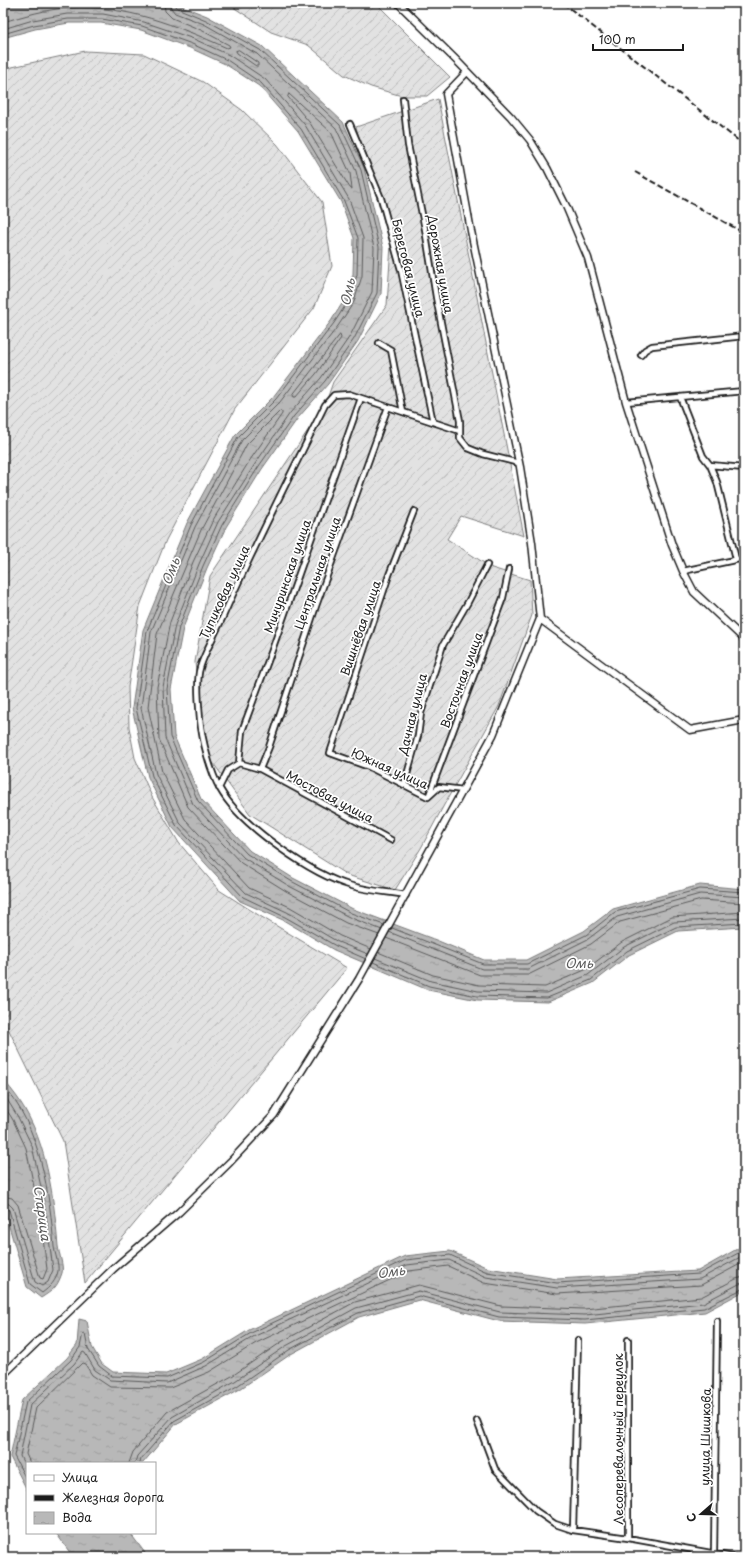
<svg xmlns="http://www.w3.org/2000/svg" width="747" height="1560" viewBox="0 0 747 1560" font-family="'Playpen Sans',sans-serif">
<defs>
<pattern id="garden-furrows" width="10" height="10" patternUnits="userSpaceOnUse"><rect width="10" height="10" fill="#e2e2e2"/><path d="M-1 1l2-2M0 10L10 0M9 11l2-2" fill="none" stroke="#c1c1c1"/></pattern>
<pattern id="water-ripples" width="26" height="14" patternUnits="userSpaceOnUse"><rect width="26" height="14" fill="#b8b8b8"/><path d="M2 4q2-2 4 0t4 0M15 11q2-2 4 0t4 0" fill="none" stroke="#9e9e9e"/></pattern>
</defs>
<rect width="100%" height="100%" fill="#fff"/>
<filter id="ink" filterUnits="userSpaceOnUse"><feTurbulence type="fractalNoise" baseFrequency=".025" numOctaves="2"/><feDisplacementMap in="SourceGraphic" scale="8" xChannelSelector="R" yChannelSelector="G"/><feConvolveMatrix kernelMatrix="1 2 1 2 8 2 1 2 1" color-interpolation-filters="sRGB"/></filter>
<g filter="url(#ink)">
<path fill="url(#garden-furrows)" stroke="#7f7f7f" d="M 227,3 L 376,3 L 450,77 L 427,96 L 402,96 L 371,87 L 344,75 L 308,45 L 271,32 Z
M 85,51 L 144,54 L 203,82 L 242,110 L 277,144 L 322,202 L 332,266 L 314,308 L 235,409 L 166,540 L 140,606 L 128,687 L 129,727 L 135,758 L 152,797 L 179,843 L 219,890 L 260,916 L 347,968 L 85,1283 L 63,1141 L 3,1018 L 3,69 Z
M 438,99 L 524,536 L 461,516 L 447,539 L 492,568 L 530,580 L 532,615 L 499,706 L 444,805 L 421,848 L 395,890 L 347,875 L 250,814 L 203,749 L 195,662 L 210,576 L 325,405 L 333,382 L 387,305 L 391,245 L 356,127 Z"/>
<path fill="url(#water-ripples)" stroke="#7a7a7a" d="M 3,3 L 174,3 L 207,16 L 262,46 L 343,122 L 364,168 L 383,247 L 381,294 L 358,341 L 328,384 L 298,418 L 262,469 L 226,527 L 207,568 L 183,628 L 171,689 L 174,736 L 201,799 L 250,851 L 293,878 L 353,909 L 436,940 L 484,960 L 526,960 L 584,931 L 613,909 L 700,885 L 744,889 L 744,927 L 678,931 L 629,955 L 593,983 L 548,1002 L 477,1000 L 428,990 L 334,950 L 283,920 L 240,901 L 172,827 L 148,777 L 132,708 L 143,630 L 187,523 L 235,435 L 273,397 L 331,321 L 345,299 L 353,274 L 354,238 L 341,202 L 298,131 L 259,86 L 225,64 L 190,48 L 141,30 L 101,23 L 69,23 L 35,29 L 3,38 Z
M 3,1080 C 45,1123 53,1189 58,1246 C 59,1254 64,1266 62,1273 C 57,1288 53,1290 41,1298 L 27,1287 L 3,1206 Z
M 744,1245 L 744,1291 L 705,1312 L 585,1324 L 499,1321 L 419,1300 L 359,1317 L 291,1354 L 240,1389 L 176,1424 L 143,1463 L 27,1463 L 27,1490 L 10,1457 L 22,1400 L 67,1358 L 77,1345 L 79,1319 L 87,1321 L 92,1347 L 102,1364 L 113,1372 L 166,1374 L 202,1359 L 249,1330 L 405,1256 L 450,1251 L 488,1268 L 557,1279 L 698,1271 Z
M 56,1533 L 130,1533 L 148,1557 L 73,1557 Z"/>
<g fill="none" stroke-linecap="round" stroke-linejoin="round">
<path stroke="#5a5a5a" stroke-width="1" d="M 170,3 L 171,8 L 175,13 L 204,24 L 257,54 L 336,128 L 356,171 L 374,248 L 372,292 L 350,336 L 321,378 L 290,413 L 255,464 L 218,522 L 199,564 L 175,625 L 163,687 L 165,738 L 193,804 L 244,858 L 289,886 L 349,917 L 382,930
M 175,3 L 177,8 L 206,20 L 260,50 L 340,125 L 361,170 L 379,247 L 377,293 L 354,339 L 325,381 L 294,416 L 259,466 L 222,525 L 203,566 L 179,627 L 167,689 L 170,737 L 198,801 L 247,854 L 291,881 L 351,913 L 384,925
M 3,22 C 24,16 46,9 69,8 C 127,5 175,25 227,48 L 230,47 L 229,45 L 201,30 L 172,18 L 165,11 L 164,3
M 3,29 L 33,20 L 67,14 L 103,14 L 144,22 L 194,39 L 229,55 L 265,79 L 305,125 L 349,199 L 363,238 L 362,276 L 354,302 L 338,326 L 280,402 L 242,440 L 195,527 L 151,632 L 141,708 L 156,774 L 180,823 L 246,893 L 287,912 L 338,942 L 368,954
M 3,34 L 34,25 L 68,19 L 102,19 L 142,26 L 192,44 L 227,60 L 261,83 L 301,129 L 344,201 L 358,238 L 357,275 L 349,300 L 334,323 L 276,399 L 238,437 L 191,525 L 147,631 L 136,708 L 152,776 L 176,825 L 243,897 L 285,917 L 336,946 L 366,959
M 239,50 L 258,63 L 258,66 L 256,66 L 237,53 L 236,51 Z
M 289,94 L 331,132 L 350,173 L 352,189 L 350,188 L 310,123 L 288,97 Z
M 340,335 L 341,338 L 316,374 L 296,397 L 294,397 L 293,395 Z
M 392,928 L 483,964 L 527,964 L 586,935 L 615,912 L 700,889 L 744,892
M 389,932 L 482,969 L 528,969 L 588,939 L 617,917 L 700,894 L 744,897
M 386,938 L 480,975 L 528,975 L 591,944 L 620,922 L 701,900 L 744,903
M 371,949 L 340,936 L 290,907 L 249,888 L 185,819 L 162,772 L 148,707 L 157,634 L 201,530 L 247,444 L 280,411 L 282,412 L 282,414 L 250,460 L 213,520 L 193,562 L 170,622 L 157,687 L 159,739 L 188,807 L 241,863 L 286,891 L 346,923 L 379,935
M 378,952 L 433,975 L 479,985 L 545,987 L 585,970 L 622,942 L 672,917 L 744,912
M 375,958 L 431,981 L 478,991 L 546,993 L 588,975 L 624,947 L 674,922 L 744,918
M 373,962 L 429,986 L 477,996 L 547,998 L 591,980 L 627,951 L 676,927 L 744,923
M 3,1086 C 40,1124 50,1196 54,1247 C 55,1254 59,1264 58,1271 C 56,1281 50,1287 42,1293 L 30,1284 L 9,1210 L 6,1208 L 3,1207
M 3,1093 L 18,1117 L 32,1146 L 41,1187 L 46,1215 L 53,1270 L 48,1282 L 42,1286 L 35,1282 L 13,1208 L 9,1204 L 3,1202
M 3,1104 L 13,1120 L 26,1148 L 40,1216 L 47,1269 L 43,1279 L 40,1278 L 18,1205 L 12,1198 L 3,1196
M 30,1463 L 26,1454 L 36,1408 L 82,1363 L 85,1364 L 92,1375 L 110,1387 L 170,1388 L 209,1372 L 256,1343 L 409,1271 L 448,1266 L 484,1283 L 557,1294 L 701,1285 L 744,1262
M 129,1463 L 133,1452 L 167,1412 L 232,1376 L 283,1341 L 355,1302 L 419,1285 L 501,1306 L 584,1309 L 701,1297 L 736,1279 L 744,1277
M 135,1463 L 137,1456 L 172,1417 L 235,1381 L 286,1346 L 356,1308 L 419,1291 L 500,1312 L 585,1315 L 703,1303 L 739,1284 L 744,1283
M 140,1463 L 141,1459 L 174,1421 L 237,1386 L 289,1350 L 358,1313 L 419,1296 L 499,1317 L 585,1320 L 704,1308 L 744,1288
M 27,1470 L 20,1456 L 30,1405 L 74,1364 L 83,1352 L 85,1353 L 95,1370 L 110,1380 L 167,1383 L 206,1366 L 253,1337 L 407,1265 L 449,1260 L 486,1277 L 557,1288 L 700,1279 L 744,1255
M 27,1481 L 14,1456 L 26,1402 L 71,1360 L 80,1347 L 83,1333 L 85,1334 L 88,1349 L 99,1366 L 112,1376 L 167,1378 L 204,1362 L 251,1333 L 406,1260 L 450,1255 L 487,1272 L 557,1283 L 699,1274 L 744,1250"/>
<g stroke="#1c1c1c" stroke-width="8">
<path id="street" d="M 403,99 L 408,145 L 425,229 L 436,297 L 460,421 L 460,431
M 350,124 L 381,198 L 401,270 L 433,422
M 379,343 L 391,350 L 403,412
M 641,355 L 645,350 L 652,346 L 744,336
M 680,397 L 703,456 L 710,465 L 717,482 L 736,559
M 626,402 L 744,391
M 710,465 L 744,468
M 414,511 L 389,575 L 330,753 L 369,767 L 428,797 L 439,787 L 463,790
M 683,571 L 744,558
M 239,763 L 242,731 L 272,650 L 361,398
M 260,769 L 391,840
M 404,785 L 418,736 L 421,713 L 443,645 L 468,602 L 487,565
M 219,788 L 228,770 L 239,763 L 260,769 L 269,747 L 316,606 L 388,407
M 429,795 L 503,598 L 509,569
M 406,895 C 389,892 369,891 352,886 C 312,875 241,826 220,789 C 210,771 202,740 200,719 C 199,706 196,680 200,668 C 205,651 218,629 225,612 C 256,542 291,474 325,405 L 334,395 L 349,394 L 460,431 L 460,438 L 468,448 L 483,454 L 519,463
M 477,1421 L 495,1469 L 536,1511 L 555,1524 L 573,1530 L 628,1538 L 733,1557
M 573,1530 L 578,1340
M 628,1538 L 628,1340
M 714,1554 L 717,1321"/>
</g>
<g stroke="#1c1c1c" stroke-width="9">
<path id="secondary" d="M 398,3 L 457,61 L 511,117 L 530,140 L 547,168 L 566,206 L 588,258 L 626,402 L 672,545 L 683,571 L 694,592 L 744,639
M 540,619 L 690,730 L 744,720
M 3,1375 L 113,1269 L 179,1212 L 230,1162 L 274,1115 L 359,979 L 493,735 L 540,619 L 532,543 L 520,467 L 471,231 L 446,94 L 467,72"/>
</g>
<use href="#street" stroke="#fff" stroke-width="4.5"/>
<use href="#secondary" stroke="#fff" stroke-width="6"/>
<path stroke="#1c1c1c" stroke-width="2" stroke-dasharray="6 3" stroke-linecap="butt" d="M 563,3 L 744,145
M 635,172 L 744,233"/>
</g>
</g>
<g text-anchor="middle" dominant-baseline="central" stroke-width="3.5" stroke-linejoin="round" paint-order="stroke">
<g font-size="12" fill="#1c1c1c" stroke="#fff">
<text transform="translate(441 264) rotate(80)">Дорожная улица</text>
<text transform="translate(409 268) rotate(76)">Береговая улица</text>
<text transform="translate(317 573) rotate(-71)">Центральная улица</text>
<text transform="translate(287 576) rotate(-71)">Мичуринская улица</text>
<text transform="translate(224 592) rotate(-65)">Тупиковая улица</text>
<text transform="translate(360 628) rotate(-71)">Вишнёвая улица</text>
<text transform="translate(461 680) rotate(-70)">Восточная улица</text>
<text transform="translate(412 714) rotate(-76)">Дачная улица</text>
<text transform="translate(390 768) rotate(24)">Южная улица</text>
<text transform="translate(330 796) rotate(28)">Мостовая улица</text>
<text transform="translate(705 1437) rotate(-89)">улица Шишкова</text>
<text transform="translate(618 1439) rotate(-90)">Лесоперевалочный переулок</text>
</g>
<g font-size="13" font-style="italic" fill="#5a5a5a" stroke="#fff">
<text transform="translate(347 292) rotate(-78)">Омь</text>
<text transform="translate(170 571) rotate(-69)">Омь</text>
<text x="579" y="962">Омь</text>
<text transform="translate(43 1213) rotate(82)">Старица</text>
<text transform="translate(391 1271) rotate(-7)">Омь</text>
</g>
</g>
<rect width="747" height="1560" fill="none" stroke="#fff" stroke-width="16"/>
<rect x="8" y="8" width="731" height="1544" fill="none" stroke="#1c1c1c" stroke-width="1.5" filter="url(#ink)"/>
<rect x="26" y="1462" width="130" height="72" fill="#ffffff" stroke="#a4a4a4"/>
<rect x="34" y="1475" width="20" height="6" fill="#ffffff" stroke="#a4a4a4"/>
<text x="62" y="1482" font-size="12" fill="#1c1c1c">Улица</text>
<rect x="34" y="1495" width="20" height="6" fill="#1c1c1c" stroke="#a4a4a4"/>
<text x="62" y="1502" font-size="12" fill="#1c1c1c">Железная дорога</text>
<rect x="34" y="1512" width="20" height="12" fill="url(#water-ripples)" stroke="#a4a4a4"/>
<text x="62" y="1522" font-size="12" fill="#1c1c1c">Вода</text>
<g transform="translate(701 1514) rotate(250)" stroke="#ffffff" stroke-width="3" paint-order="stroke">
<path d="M0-3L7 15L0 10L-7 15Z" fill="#1c1c1c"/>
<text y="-6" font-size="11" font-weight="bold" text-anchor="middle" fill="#1c1c1c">С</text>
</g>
<path d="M593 44v6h90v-6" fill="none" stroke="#1c1c1c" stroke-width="2"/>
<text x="599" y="44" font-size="12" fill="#1c1c1c" stroke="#ffffff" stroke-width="3" paint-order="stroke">100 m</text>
</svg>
